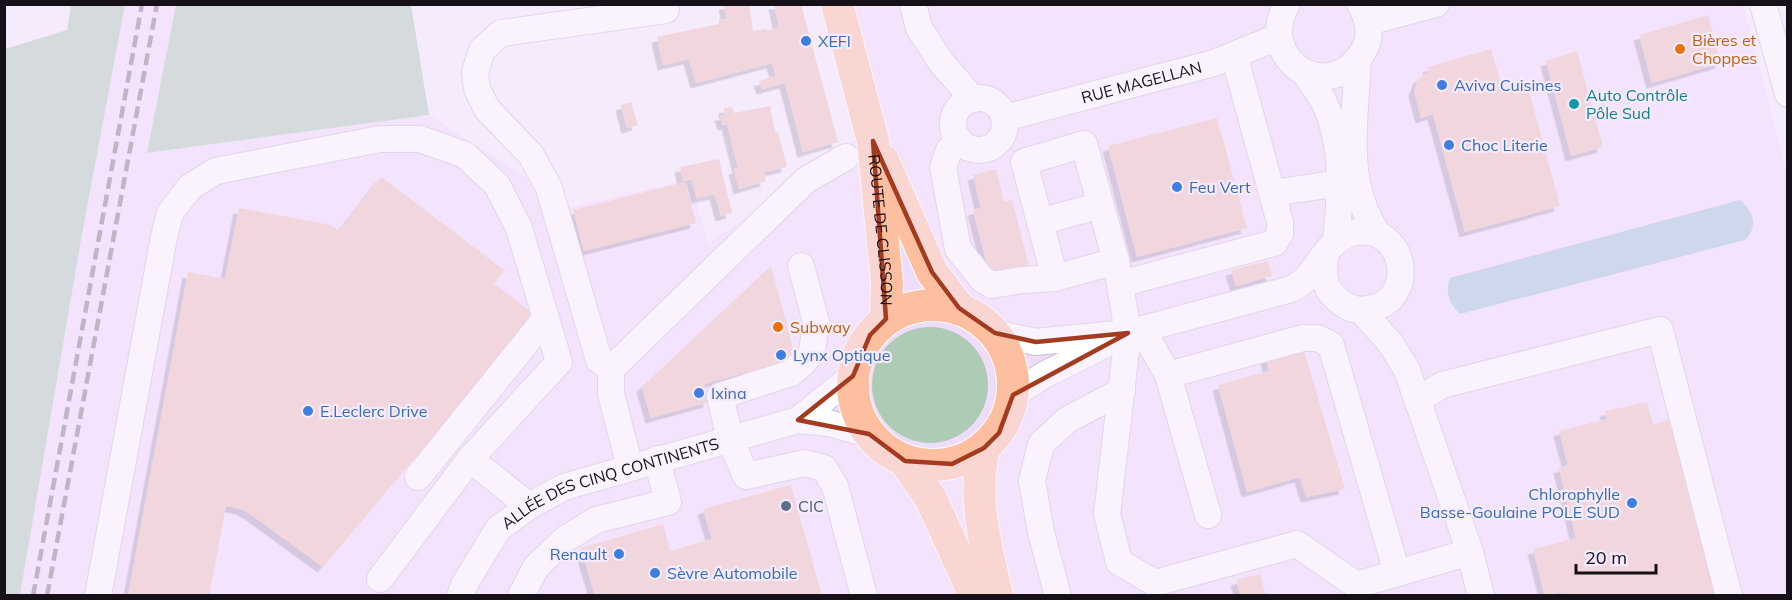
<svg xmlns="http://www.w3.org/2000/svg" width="1792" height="600" viewBox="0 0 1792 600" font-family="Mulish,sans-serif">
<defs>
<filter id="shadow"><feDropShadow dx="-5.5" dy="5.5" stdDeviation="0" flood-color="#0004"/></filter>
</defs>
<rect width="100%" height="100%" fill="#f6eafd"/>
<path fill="#efdcfb" d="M 125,5 L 176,5 L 148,153 L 429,115 L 528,179 L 544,213 L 690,180 L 708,244 L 861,136 L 824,5 L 1743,5 L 1787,172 L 1787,595 L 20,596 L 81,240 Z"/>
<path fill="#adcbb5" d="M 71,5 L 125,5 L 81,240 L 20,595 L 5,595 L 5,49 L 67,30 Z
M 176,5 L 411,5 L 429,115 L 147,153 Z
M872 385a58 58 0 1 1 116 0a58 58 0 1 1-116 0Z"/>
<path fill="#9fc1d9" d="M 1740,200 C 1753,211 1759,226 1745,240 L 1460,314 C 1449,304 1445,292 1450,278 Z"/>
<path fill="#eabfb8" filter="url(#shadow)" d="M 724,4 L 749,4 L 753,31 L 766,29 L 767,31 L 779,27 L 774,4 L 801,4 L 838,142 L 803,152 L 785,83 L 762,89 L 759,81 L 776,76 L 772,63 L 696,83 L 689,59 L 663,65 L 657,37 L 719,24 L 719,20 L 727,19 Z
M 1708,15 L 1721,63 L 1652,83 L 1639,35 Z
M 1491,49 L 1503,92 L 1528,87 L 1560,206 L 1465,232 L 1433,114 L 1421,118 L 1414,91 L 1419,78 L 1429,72 L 1428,67 Z
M 1577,51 L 1603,147 L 1571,156 L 1546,61 Z
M 631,102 L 638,125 L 627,128 L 621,105 Z
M 770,106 L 775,132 L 778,132 L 787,167 L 764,172 L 766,181 L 739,189 L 734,169 L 738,168 L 727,124 L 723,125 L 720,115 L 725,115 L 724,108 L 732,107 L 734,113 Z
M 1217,118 L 1247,228 L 1137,257 L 1108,146 Z
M 719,159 L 732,213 L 721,216 L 715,194 L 697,198 L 692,179 L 683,181 L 680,167 Z
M 996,169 L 1004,202 L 1012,200 L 1029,267 L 990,277 L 973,210 L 981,208 L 973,175 Z
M 381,177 L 504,270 L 494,284 L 535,315 L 323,567 L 249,513 L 241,509 L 226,506 L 209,596 L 128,596 L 188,272 L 225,279 L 239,208 L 331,225 L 339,231 Z
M 685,182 L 696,223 L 584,251 L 573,210 Z
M 1268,261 L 1272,276 L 1236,286 L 1231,270 Z
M 771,266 L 793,348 L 785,362 L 704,384 L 709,402 L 651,418 L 642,387 Z
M 1303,348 L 1345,489 L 1306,497 L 1300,477 L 1247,492 L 1218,385 L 1269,371 L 1266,358 Z
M 1647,402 L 1653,424 L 1675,418 L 1717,596 L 1561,596 L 1561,592 L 1545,596 L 1533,549 L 1576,538 L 1559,468 L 1568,465 L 1559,431 L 1607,419 L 1605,411 Z
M 791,485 L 822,596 L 595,596 L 581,548 L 663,524 L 670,551 L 712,539 L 703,509 Z
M 1260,574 L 1266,596 L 1241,596 L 1236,580 Z"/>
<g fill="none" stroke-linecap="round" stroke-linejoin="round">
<g stroke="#cbbdd5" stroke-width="28">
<g id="minor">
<path d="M 913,4 L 919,28 L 941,62 L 973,99"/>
<path d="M 1287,4 C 1254,63 1334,108 1365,48 C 1372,35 1368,17 1360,4"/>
<path d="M 1763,4 L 1788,94"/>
<path d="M 1368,22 L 1436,4"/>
<path d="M 1358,61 C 1355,118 1343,185 1378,234"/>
<path d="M 1305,73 C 1311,82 1318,91 1323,100 C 1345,144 1341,193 1336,241"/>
<circle cx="979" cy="124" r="26"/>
<path id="s1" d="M 1004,118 L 1214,63 L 1278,37"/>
<path d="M 960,141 L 949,150 L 943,167 L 958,249 L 982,279 L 992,285 L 1022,280 L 1055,278 L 1116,261 L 1128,333 L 1107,514 L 1119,562 L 1155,583 L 1297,544 L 1356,585 L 1470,552"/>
<path d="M 1272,193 L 1341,183"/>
<path d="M 1040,222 L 1101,205"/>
<path d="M 801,266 L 816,322 L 812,352 L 804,362 L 791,373 L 720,396 L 730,439 L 746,476 L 805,463 L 824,468 L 835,486 L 864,596"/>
<path d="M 1055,278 L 1024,162 L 1084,144 L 1116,261"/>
<path d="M 1120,284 L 1274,243 L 1280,234 L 1280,222 L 1234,55"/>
<path d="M 1361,310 L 1391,344 L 1407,370 L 1470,552 L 1481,596"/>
<path d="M 1142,329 L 1168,375 L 1208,515"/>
<path d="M 995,333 L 1036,342 L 1128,333 L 1288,290 C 1316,282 1323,240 1352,233 C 1405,220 1421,301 1368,309 C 1359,311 1350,309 1342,303 C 1323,289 1323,278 1325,256"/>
<path d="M 611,369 L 599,360 L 549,188 L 531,155 L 487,109 L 477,89 L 475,72 L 482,50 L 501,33 L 666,10"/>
<path d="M 1168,375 L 1303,338 L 1318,338 L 1331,345 L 1397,573"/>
<path d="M 1013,395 L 1044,375 L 1116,339"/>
<path d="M 1418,400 L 1442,385 L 1660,330 L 1729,596"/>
<path d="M 798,420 L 853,376"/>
<path d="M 630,467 L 611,394 L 611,369 L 806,180 L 846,157"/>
<path d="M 418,477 L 546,318"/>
<path d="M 380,579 L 470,459 L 529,506"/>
<path d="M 98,596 L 164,237 L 170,213 L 190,187 L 216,171 L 380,139 L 420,139 L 465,155 L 497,185 L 519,228 L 559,362 L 470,459"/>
<path id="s2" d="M 460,596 L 464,585 L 498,529 L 529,506 L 564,487 L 798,420 L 828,423 L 869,434"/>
<path d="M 521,596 L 536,567 L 564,540 L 596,520 L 668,502 L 657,459"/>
<path d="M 1058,596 L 1041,532 L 1032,481 L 1041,444 L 1067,420 L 1122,391"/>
</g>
</g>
<g stroke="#fff" stroke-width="34">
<g id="major">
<path id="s3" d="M 837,4 L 873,141 L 887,283 L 886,319"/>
<path d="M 883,161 L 932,272 L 959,308"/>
<circle cx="933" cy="385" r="80"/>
<path d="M 984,448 C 972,498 986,547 997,596"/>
<path d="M 905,461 L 931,499 L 975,596"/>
</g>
</g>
<use href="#minor" stroke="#fff" stroke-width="26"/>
<use href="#major" stroke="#febfa0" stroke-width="32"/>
<path stroke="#7d7582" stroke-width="4.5" stroke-dasharray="12 6" stroke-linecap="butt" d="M 33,596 L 142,4
M 47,596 L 157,4"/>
</g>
<path d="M0 0H1792V600H0ZM 873,141 L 932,272 L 959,308 L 995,333 L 1036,342 L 1128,333 L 1013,395 L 999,433 L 984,448 L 952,464 L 905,461 L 869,434 L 798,420 L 853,376 L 870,335 L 886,319 Z" fill="#f6eafd" fill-opacity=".55" fill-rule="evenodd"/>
<path fill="none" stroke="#a33b21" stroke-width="4.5" stroke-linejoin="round" d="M 873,141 L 932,272 L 959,308 L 995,333 L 1036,342 L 1128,333 L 1013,395 L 999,433 L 984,448 L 952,464 L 905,461 L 869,434 L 798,420 L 853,376 L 870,335 L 886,319 Z"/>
<g fill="#3f7fe0" stroke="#f6eafd" stroke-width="2">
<circle cx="806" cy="41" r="6"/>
<circle cx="1442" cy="85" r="6"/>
<circle cx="1449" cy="145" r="6"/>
<circle cx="1177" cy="187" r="6"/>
<circle cx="781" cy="355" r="6"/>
<circle cx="699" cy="393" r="6"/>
<circle cx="308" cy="411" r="6"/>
<circle cx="1632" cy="503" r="6"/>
<circle cx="619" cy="554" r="6"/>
<circle cx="655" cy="573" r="6"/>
</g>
<g fill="#e8710a" stroke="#f6eafd" stroke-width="2">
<circle cx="1680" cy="49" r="6"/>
<circle cx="778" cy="327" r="6"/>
</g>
<circle fill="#0f9aa8" stroke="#f6eafd" stroke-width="2" cx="1574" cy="104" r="6"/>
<circle fill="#5c6f8a" stroke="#f6eafd" stroke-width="2" cx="786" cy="506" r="6"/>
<g text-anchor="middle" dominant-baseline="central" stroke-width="4.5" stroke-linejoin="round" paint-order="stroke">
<g font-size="16" fill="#c56008" stroke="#f6eafd" text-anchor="start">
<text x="1692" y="40">Bières et<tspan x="1692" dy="18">Choppes</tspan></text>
<text x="790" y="327">Subway</text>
</g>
<g font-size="16" fill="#366cbe" stroke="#f6eafd" text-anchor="start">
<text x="818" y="41">XEFI</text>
<text x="1454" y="85">Aviva Cuisines</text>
<text x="1461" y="145">Choc Literie</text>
<text x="1189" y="187">Feu Vert</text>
<text x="793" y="355">Lynx Optique</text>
<text x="711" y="393">Ixina</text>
<text x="320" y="411">E.Leclerc Drive</text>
<text x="1620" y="494" text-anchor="end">Chlorophylle<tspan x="1620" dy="18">Basse-Goulaine POLE SUD</tspan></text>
<text x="607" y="554" text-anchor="end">Renault</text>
<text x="667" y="573">Sèvre Automobile</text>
</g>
<g font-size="16" fill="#161119" stroke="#f6eafd">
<text stroke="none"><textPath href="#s1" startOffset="142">RUE MAGELLAN</textPath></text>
<text stroke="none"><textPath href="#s3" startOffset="231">ROUTE DE CLISSON</textPath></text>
<text stroke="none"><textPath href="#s2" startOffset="200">ALLÉE DES CINQ CONTINENTS</textPath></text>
</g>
<g font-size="16" fill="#0d838f" stroke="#f6eafd" text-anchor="start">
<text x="1586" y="95">Auto Contrôle<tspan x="1586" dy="18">Pôle Sud</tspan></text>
</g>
<g font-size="16" fill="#4e5e75" stroke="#f6eafd" text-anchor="start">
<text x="798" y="506">CIC</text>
</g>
</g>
<rect width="1792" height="600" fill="none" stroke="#161119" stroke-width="12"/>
<path d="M1576 564v9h80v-9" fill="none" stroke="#161119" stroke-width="3"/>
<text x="1585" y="564" font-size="18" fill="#161119" stroke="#f6eafd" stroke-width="4.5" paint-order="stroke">20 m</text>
</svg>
